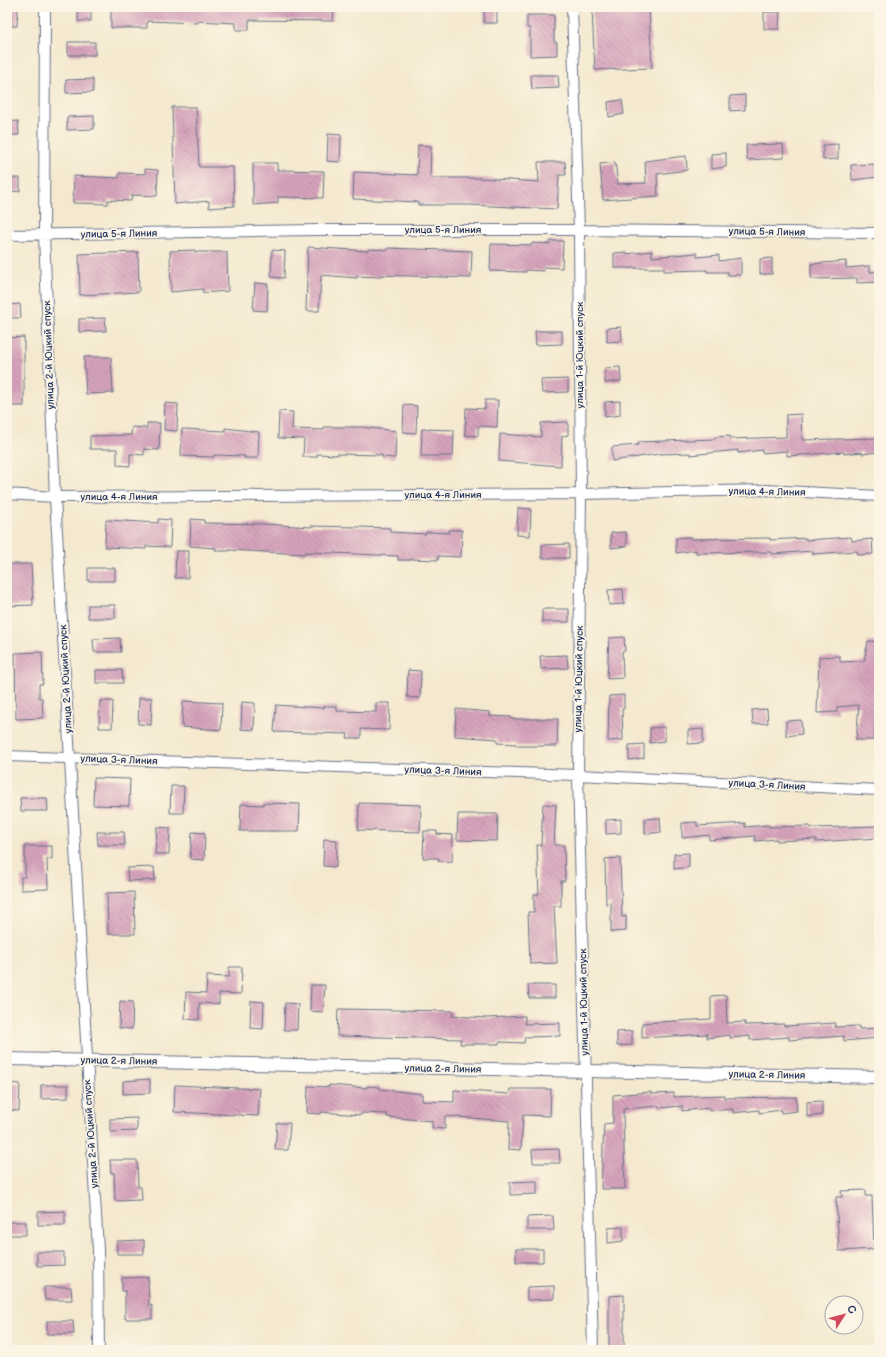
<svg xmlns="http://www.w3.org/2000/svg" width="886" height="1357" viewBox="0 0 886 1357" font-family="'Balsamiq Sans',sans-serif">
<defs>
<pattern id="building-back-hatch" width="6" height="6" patternUnits="userSpaceOnUse"><rect width="6" height="6" fill="#d7a3bc"/><path d="M-1 5l2 2M0 0l6 6M5-1l2 2" fill="none" stroke="#ae859c"/></pattern>
</defs>
<rect width="100%" height="100%" fill="#fcf5e5"/>
<filter id="ink" filterUnits="userSpaceOnUse"><feTurbulence type="fractalNoise" baseFrequency=".025" numOctaves="2"/><feDisplacementMap in="SourceGraphic" scale="8" xChannelSelector="R" yChannelSelector="G"/><feConvolveMatrix kernelMatrix="1 2 1 2 8 2 1 2 1" color-interpolation-filters="sRGB"/></filter>
<filter id="wash" filterUnits="userSpaceOnUse"><feTurbulence type="fractalNoise" baseFrequency=".012" numOctaves="4" result="noise"/><feDisplacementMap in="SourceGraphic" scale="16" xChannelSelector="R" yChannelSelector="G"/><feGaussianBlur stdDeviation="0.9" result="paint"/><feColorMatrix in="noise" values="0 0 0 0 0 0 0 0 0 0 0 0 0 0 0 0 0 1.4 0 .05"/><feComposite in="paint" operator="in"/></filter>
<g filter="url(#wash)">
<rect width="100%" height="100%" fill="#f4e9cf"/>
<g id="blocks">
<path fill="url(#building-back-hatch)" d="M 7,7 L 18,7 L 17,26 L 7,26 Z
M 78,7 L 91,7 L 91,21 L 78,21 Z
M 111,7 L 334,7 L 333,21 L 249,20 L 249,30 L 236,30 L 236,23 L 198,21 L 198,23 L 147,21 L 147,28 L 111,28 Z
M 484,7 L 497,7 L 497,23 L 484,23 Z
M 622,7 L 649,7 L 652,68 L 595,70 L 592,10 Z
M 764,12 L 780,12 L 779,29 L 764,29 Z
M 527,15 L 554,15 L 554,42 L 557,42 L 557,55 L 530,56 L 530,28 L 527,28 Z
M 68,42 L 95,42 L 95,55 L 68,55 Z
M 531,75 L 558,75 L 559,88 L 532,89 Z
M 93,79 L 93,92 L 66,93 L 66,80 Z
M 745,95 L 745,110 L 730,111 L 730,96 Z
M 622,100 L 624,114 L 609,117 L 608,102 Z
M 172,107 L 196,107 L 199,167 L 233,167 L 234,206 L 209,208 L 209,201 L 175,204 Z
M 94,116 L 94,129 L 67,130 L 67,117 Z
M 18,121 L 19,135 L 7,135 L 7,122 Z
M 328,134 L 341,135 L 340,162 L 327,161 Z
M 783,144 L 784,158 L 747,160 L 746,145 Z
M 838,144 L 838,159 L 823,160 L 823,145 Z
M 418,145 L 431,146 L 430,178 L 479,178 L 539,182 L 538,162 L 565,162 L 566,175 L 559,175 L 557,209 L 470,205 L 418,205 L 418,202 L 353,199 L 354,172 L 417,175 Z
M 726,153 L 726,167 L 711,169 L 711,154 Z
M 686,156 L 687,170 L 657,174 L 658,196 L 603,200 L 600,164 L 615,162 L 618,184 L 646,183 L 645,161 Z
M 253,163 L 277,163 L 277,170 L 324,171 L 323,198 L 278,197 L 278,203 L 253,205 Z
M 879,164 L 879,177 L 852,180 L 851,165 Z
M 145,169 L 158,170 L 157,196 L 132,195 L 131,201 L 108,200 L 108,204 L 73,203 L 74,176 L 119,178 L 119,173 L 145,174 Z
M 7,178 L 20,178 L 20,191 L 7,192 Z
M 550,241 L 563,241 L 562,268 L 544,267 L 544,271 L 526,270 L 526,272 L 490,271 L 491,244 L 532,245 L 532,243 L 550,244 Z
M 308,247 L 368,251 L 368,249 L 388,250 L 388,248 L 472,251 L 471,278 L 380,275 L 380,277 L 357,276 L 357,278 L 321,275 L 319,311 L 306,311 Z
M 195,250 L 195,252 L 227,252 L 228,291 L 203,293 L 203,289 L 171,292 L 170,251 Z
M 272,250 L 285,251 L 284,278 L 271,277 Z
M 652,251 L 652,257 L 697,253 L 697,257 L 719,255 L 719,261 L 741,258 L 741,275 L 728,275 L 728,272 L 707,272 L 707,270 L 664,271 L 664,268 L 614,268 L 614,253 L 626,252 L 626,254 Z
M 138,252 L 139,292 L 80,295 L 79,254 Z
M 772,258 L 772,274 L 760,274 L 760,259 Z
M 846,261 L 846,268 L 870,266 L 870,272 L 879,271 L 879,282 L 857,283 L 857,278 L 811,279 L 811,264 Z
M 255,283 L 268,284 L 267,311 L 253,310 Z
M 20,304 L 21,318 L 7,318 L 7,305 Z
M 105,318 L 106,331 L 79,332 L 79,319 Z
M 621,327 L 622,341 L 607,342 L 607,328 Z
M 535,331 L 562,331 L 562,344 L 536,345 Z
M 24,337 L 24,406 L 7,406 L 7,338 Z
M 84,357 L 111,357 L 113,393 L 86,394 Z
M 620,367 L 621,381 L 605,383 L 605,368 Z
M 568,379 L 568,392 L 542,393 L 541,380 Z
M 485,400 L 498,400 L 497,427 L 478,426 L 478,436 L 465,435 L 466,408 L 485,409 Z
M 620,401 L 620,415 L 605,417 L 605,402 Z
M 165,403 L 178,404 L 177,431 L 164,430 Z
M 404,405 L 417,406 L 416,433 L 403,432 Z
M 279,411 L 293,412 L 292,429 L 324,430 L 324,427 L 361,427 L 396,431 L 395,458 L 382,457 L 382,455 L 337,454 L 337,455 L 317,454 L 317,457 L 303,457 L 304,439 L 278,438 Z
M 801,414 L 802,440 L 877,438 L 878,452 L 862,454 L 862,452 L 844,454 L 844,452 L 787,456 L 787,451 L 762,453 L 762,450 L 738,453 L 738,450 L 690,455 L 690,453 L 659,454 L 612,461 L 612,447 L 638,445 L 638,442 L 715,439 L 715,437 L 730,436 L 730,439 L 786,437 L 786,415 Z
M 568,422 L 568,435 L 562,436 L 561,466 L 499,461 L 500,434 L 541,437 L 541,423 Z
M 147,423 L 160,423 L 159,450 L 144,449 L 144,455 L 130,454 L 130,466 L 117,465 L 117,449 L 90,449 L 90,436 L 131,435 L 132,427 L 147,428 Z
M 225,428 L 259,432 L 258,458 L 244,458 L 245,456 L 214,455 L 214,457 L 181,456 L 182,429 L 225,431 Z
M 422,429 L 454,430 L 453,456 L 421,456 Z
M 518,508 L 531,509 L 530,536 L 517,535 Z
M 158,519 L 171,520 L 170,547 L 146,546 L 146,549 L 105,547 L 106,520 L 158,523 Z
M 191,519 L 204,520 L 204,523 L 263,524 L 311,527 L 311,526 L 360,527 L 390,528 L 390,532 L 426,534 L 426,532 L 449,533 L 449,530 L 462,530 L 461,557 L 438,556 L 438,560 L 411,559 L 411,560 L 398,560 L 398,556 L 356,554 L 305,552 L 305,554 L 229,550 L 229,551 L 216,551 L 216,548 L 190,546 Z
M 626,532 L 627,546 L 611,548 L 611,533 Z
M 691,537 L 691,539 L 770,538 L 770,540 L 806,538 L 806,540 L 851,537 L 852,541 L 872,539 L 873,554 L 858,555 L 857,551 L 813,554 L 813,551 L 772,554 L 772,552 L 696,553 L 696,550 L 676,553 L 676,538 Z
M 569,544 L 569,558 L 542,558 L 542,545 Z
M 176,551 L 189,551 L 188,578 L 175,578 Z
M 7,564 L 31,564 L 33,605 L 7,606 Z
M 88,568 L 115,568 L 115,581 L 88,581 Z
M 623,589 L 624,604 L 609,605 L 608,590 Z
M 88,605 L 115,605 L 115,618 L 88,618 Z
M 542,609 L 569,609 L 569,622 L 542,622 Z
M 624,637 L 625,651 L 622,652 L 623,678 L 607,679 L 609,638 Z
M 120,638 L 121,652 L 94,652 L 93,639 Z
M 868,641 L 879,642 L 879,680 L 874,740 L 856,740 L 859,705 L 837,707 L 837,712 L 817,713 L 819,657 L 840,656 L 840,662 L 864,661 Z
M 42,652 L 43,684 L 39,684 L 39,698 L 42,698 L 43,718 L 16,719 L 15,653 Z
M 567,655 L 568,668 L 541,669 L 540,656 Z
M 96,670 L 122,670 L 123,683 L 96,683 Z
M 408,670 L 421,671 L 420,698 L 407,697 Z
M 624,695 L 624,709 L 622,709 L 623,740 L 608,741 L 609,696 Z
M 139,698 L 152,698 L 151,725 L 138,724 Z
M 100,701 L 113,701 L 112,728 L 99,728 Z
M 183,701 L 222,703 L 221,730 L 182,727 Z
M 242,702 L 255,703 L 254,730 L 241,729 Z
M 376,703 L 390,703 L 389,730 L 361,729 L 361,738 L 347,738 L 348,734 L 274,732 L 276,705 L 324,708 L 324,706 L 337,706 L 337,711 L 376,712 Z
M 456,709 L 490,712 L 490,716 L 511,717 L 511,719 L 558,719 L 557,746 L 516,746 L 516,744 L 497,743 L 497,739 L 455,736 Z
M 767,709 L 768,723 L 753,724 L 752,710 Z
M 801,720 L 802,734 L 786,736 L 786,721 Z
M 665,727 L 665,741 L 650,743 L 650,728 Z
M 703,729 L 703,743 L 688,744 L 688,730 Z
M 644,744 L 644,758 L 629,760 L 629,745 Z
M 94,778 L 130,779 L 129,806 L 93,805 Z
M 171,786 L 184,786 L 183,813 L 170,813 Z
M 20,798 L 47,798 L 48,811 L 21,811 Z
M 263,803 L 300,804 L 299,831 L 240,831 L 241,804 L 263,805 Z
M 359,803 L 421,805 L 420,832 L 358,830 Z
M 543,804 L 556,805 L 554,845 L 564,845 L 565,881 L 561,881 L 561,906 L 554,906 L 557,963 L 530,964 L 528,912 L 534,912 L 534,894 L 539,894 L 537,845 L 541,845 Z
M 458,814 L 498,814 L 497,841 L 457,840 Z
M 660,818 L 661,832 L 645,834 L 645,819 Z
M 621,819 L 621,833 L 606,834 L 606,820 Z
M 697,822 L 697,826 L 745,823 L 745,827 L 769,825 L 769,827 L 810,826 L 811,828 L 879,826 L 879,838 L 816,842 L 816,839 L 777,841 L 777,839 L 755,841 L 755,836 L 709,840 L 709,835 L 682,838 L 682,823 Z
M 157,827 L 170,828 L 169,854 L 155,854 Z
M 424,831 L 437,831 L 437,834 L 453,835 L 452,862 L 438,861 L 439,858 L 423,858 Z
M 97,832 L 124,832 L 125,845 L 98,845 Z
M 192,832 L 205,833 L 204,860 L 190,859 Z
M 324,839 L 337,840 L 336,867 L 323,866 Z
M 25,846 L 52,846 L 52,859 L 47,859 L 48,889 L 21,890 L 21,877 L 25,877 Z
M 689,853 L 689,867 L 674,869 L 674,854 Z
M 620,858 L 622,917 L 626,916 L 626,931 L 611,932 L 611,903 L 606,904 L 605,859 Z
M 154,867 L 155,880 L 128,881 L 127,868 Z
M 134,892 L 135,934 L 108,934 L 107,893 Z
M 229,967 L 242,967 L 241,994 L 219,993 L 219,1004 L 199,1003 L 199,1020 L 185,1019 L 186,992 L 206,993 L 207,976 L 229,977 Z
M 311,985 L 325,985 L 323,1012 L 310,1011 Z
M 528,985 L 555,985 L 555,998 L 529,998 Z
M 726,995 L 727,1023 L 745,1022 L 745,1025 L 784,1024 L 784,1026 L 835,1023 L 835,1027 L 859,1026 L 859,1029 L 879,1028 L 879,1038 L 844,1041 L 844,1036 L 789,1040 L 789,1037 L 750,1040 L 750,1036 L 730,1038 L 730,1035 L 707,1038 L 707,1034 L 642,1038 L 642,1023 L 711,1019 L 711,996 Z
M 120,1001 L 133,1002 L 132,1029 L 119,1028 Z
M 251,1001 L 264,1002 L 263,1029 L 250,1028 Z
M 285,1003 L 298,1004 L 297,1030 L 284,1030 Z
M 338,1009 L 453,1011 L 452,1016 L 487,1018 L 525,1016 L 525,1024 L 560,1023 L 560,1036 L 525,1037 L 524,1043 L 499,1042 L 499,1044 L 460,1044 L 461,1039 L 337,1036 Z
M 632,1031 L 632,1045 L 617,1046 L 617,1032 Z
M 150,1079 L 150,1093 L 123,1094 L 123,1081 Z
M 7,1083 L 20,1084 L 19,1111 L 7,1110 Z
M 41,1085 L 68,1085 L 68,1098 L 41,1099 Z
M 175,1085 L 260,1089 L 258,1116 L 174,1112 Z
M 329,1085 L 367,1088 L 367,1086 L 380,1087 L 380,1089 L 422,1094 L 422,1101 L 454,1102 L 454,1090 L 509,1094 L 510,1089 L 551,1089 L 550,1116 L 523,1115 L 521,1150 L 508,1149 L 509,1121 L 445,1116 L 445,1129 L 432,1128 L 432,1121 L 387,1117 L 387,1114 L 362,1113 L 361,1115 L 321,1112 L 321,1114 L 307,1113 L 308,1086 L 329,1087 Z
M 651,1092 L 651,1094 L 674,1093 L 674,1097 L 724,1095 L 724,1098 L 796,1097 L 797,1111 L 781,1113 L 781,1110 L 759,1113 L 759,1110 L 733,1113 L 733,1109 L 709,1111 L 709,1108 L 682,1111 L 682,1106 L 659,1108 L 659,1106 L 623,1109 L 625,1189 L 601,1189 L 604,1124 L 613,1123 L 613,1095 Z
M 822,1101 L 822,1115 L 807,1117 L 807,1102 Z
M 137,1118 L 137,1131 L 110,1132 L 110,1119 Z
M 277,1123 L 290,1123 L 288,1150 L 275,1150 Z
M 559,1149 L 560,1163 L 533,1163 L 532,1150 Z
M 110,1160 L 137,1160 L 138,1187 L 141,1187 L 142,1200 L 115,1201 L 114,1173 L 111,1173 Z
M 537,1181 L 537,1194 L 510,1195 L 510,1182 Z
M 866,1190 L 866,1196 L 872,1196 L 874,1249 L 839,1251 L 836,1197 L 842,1197 L 841,1191 Z
M 65,1211 L 65,1225 L 38,1225 L 38,1212 Z
M 553,1216 L 554,1230 L 527,1230 L 527,1217 Z
M 7,1222 L 26,1222 L 26,1235 L 7,1235 Z
M 623,1227 L 623,1241 L 608,1243 L 608,1228 Z
M 144,1240 L 144,1254 L 117,1254 L 117,1241 Z
M 516,1249 L 543,1249 L 543,1262 L 516,1262 Z
M 37,1252 L 64,1252 L 64,1265 L 37,1266 Z
M 148,1277 L 149,1306 L 152,1305 L 152,1319 L 125,1319 L 125,1291 L 122,1291 L 122,1278 Z
M 554,1286 L 554,1299 L 527,1300 L 527,1287 Z
M 44,1287 L 71,1287 L 72,1300 L 45,1300 Z
M 624,1295 L 624,1350 L 609,1350 L 609,1296 Z
M 47,1321 L 73,1321 L 74,1334 L 47,1334 Z"/>
</g>
</g>
<g filter="url(#ink)">
<use href="#blocks" fill-opacity="0" stroke="#677086" stroke-width="1"/>
<g fill="none" stroke-linecap="round" stroke-linejoin="round">
<g stroke="#677086" stroke-width="12">
<path id="minor" d="M 45,7 L 44,235 L 55,497 L 98,1250 L 99,1350
M 572,7 L 579,230 L 581,494 L 578,775 L 593,1350
M 7,235 L 317,230 L 579,230 L 879,233
M 7,494 L 55,497 L 581,494 L 766,490 L 879,496
M 7,756 L 578,775 L 879,790"/>
</g>
<g stroke="#677086" stroke-width="14">
<path id="tertiary" d="M 7,1059 L 879,1077"/>
</g>
<use href="#minor" stroke="#fff" stroke-width="10"/>
<use href="#tertiary" stroke="#fff" stroke-width="12"/>
</g>
</g>
<g text-anchor="middle" dominant-baseline="central" stroke-width="3.5" stroke-linejoin="round" paint-order="stroke">
<g font-size="10" fill="#1b2f5e" stroke="#fcf5e5">
<text x="443" y="230">улица 5-я Линия</text>
<text transform="translate(767 232) rotate(1)">улица 5-я Линия</text>
<text transform="translate(119 234) rotate(-1)">улица 5-я Линия</text>
<text transform="translate(49 355) rotate(-92)">улица 2-й Юцкий спуск</text>
<text transform="translate(580 355) rotate(-90)">улица 1-й Юцкий спуск</text>
<text transform="translate(767 492) rotate(1)">улица 4-я Линия</text>
<text x="443" y="495">улица 4-я Линия</text>
<text x="119" y="497">улица 4-я Линия</text>
<text transform="translate(66 679) rotate(-93)">улица 2-й Юцкий спуск</text>
<text transform="translate(579 679) rotate(-89)">улица 1-й Юцкий спуск</text>
<text transform="translate(119 760) rotate(2)">улица 3-я Линия</text>
<text transform="translate(443 771) rotate(2)">улица 3-я Линия</text>
<text transform="translate(767 785) rotate(3)">улица 3-я Линия</text>
<text transform="translate(584 1002) rotate(-91)">улица 1-й Юцкий спуск</text>
<text transform="translate(119 1061) rotate(1)">улица 2-я Линия</text>
<text transform="translate(443 1069) rotate(1)">улица 2-я Линия</text>
<text transform="translate(767 1075) rotate(1)">улица 2-я Линия</text>
<text transform="translate(91 1134) rotate(-94)">улица 2-й Юцкий спуск</text>
</g>
</g>
<rect width="886" height="1357" fill="none" stroke="#fcf5e5" stroke-width="24"/>
<g transform="translate(844 1315) rotate(54)"><circle r="19" fill="#fcf5e5" stroke="#a2a6af"/>
<path d="M0-3L7 15L0 10L-7 15Z" fill="#d1495b"/>
<text y="-6" font-size="11" font-weight="bold" text-anchor="middle" fill="#1b2f5e">С</text>
</g>
</svg>
